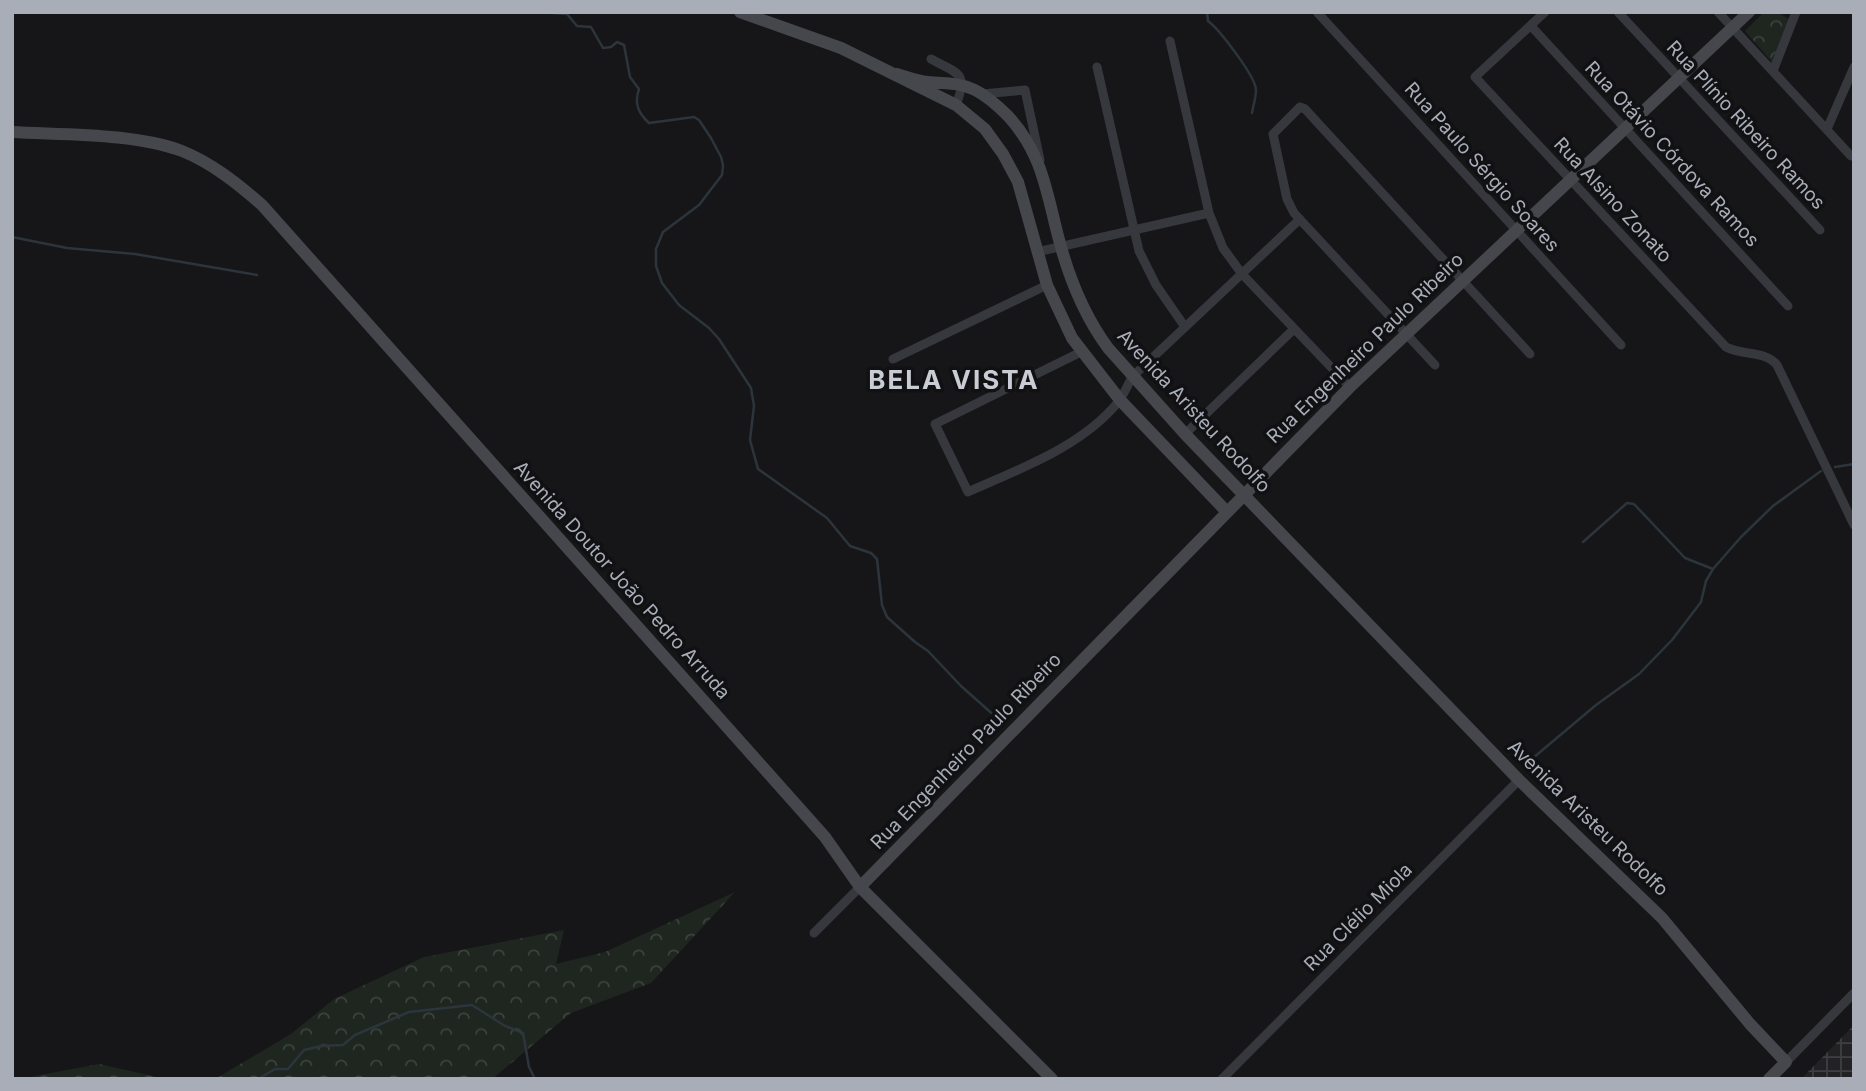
<svg xmlns="http://www.w3.org/2000/svg" width="1866" height="1091" viewBox="0 0 1866 1091" font-family="Inter,sans-serif">
<defs>
<pattern id="industrial-grid" width="8" height="8" patternUnits="userSpaceOnUse" patternTransform="scale(1.75)"><rect width="8" height="8" fill="#222225"/><path d="M0 4h8M4 0v8" fill="none" stroke="#3f3f43"/></pattern>
<pattern id="forest-crowns" width="20" height="18" patternUnits="userSpaceOnUse" patternTransform="scale(1.75)"><rect width="20" height="18" fill="#1e261f"/><path d="M2 6a3 3 0 1 1 6 0M12 15a3 3 0 1 1 6 0" fill="none" stroke="#3c433d"/></pattern>
</defs>
<rect width="100%" height="100%" fill="#161618"/>
<path fill="url(#industrial-grid)" d="M 1854,1025 L 1854,1079 L 1801,1079 Z"/>
<path fill="url(#forest-crowns)" d="M 1764,12 L 1777,12 L 1789,19 L 1772,62 L 1745,31 Z
M 735,892 L 651,983 L 571,1013 L 492,1079 L 215,1079 L 291,1034 L 334,999 L 424,957 L 564,930 L 556,964 L 605,952 Z
M 99,1064 L 166,1079 L 19,1079 Z"/>
<g fill="none" stroke-linecap="round" stroke-linejoin="round">
<path stroke="#2c353c" stroke-width="2.5" d="M 538,12 L 567,14 L 577,26 L 591,27 L 603,48 L 611,47 L 617,42 L 624,45 L 630,77 L 639,89 C 634,103 638,113 649,123 L 694,117 L 699,120 L 711,138 L 721,157 L 723,165 L 722,175 L 699,205 L 663,232 L 656,249 L 656,266 L 662,283 L 679,305 L 709,328 L 719,339 L 751,388 L 754,406 L 750,440 L 758,469 L 827,518 L 850,546 L 871,553 L 877,559 L 882,605 L 887,617 L 915,642 L 928,651 L 961,686 L 997,718
M 1207,12 L 1208,21 C 1219,29 1256,77 1256,90 C 1256,98 1253,106 1252,113
M 12,237 L 67,248 L 135,254 L 257,275
M 1835,467 L 1854,464
M 1583,542 L 1627,503 L 1634,504 L 1685,558 L 1713,569
M 1533,758 L 1596,705 L 1639,674 L 1672,640 L 1701,602 L 1706,581 L 1713,569 L 1741,537 L 1773,506 L 1821,471
M 258,1079 L 275,1069 L 288,1069 L 304,1050 L 322,1046 L 343,1045 L 355,1035 L 409,1012 L 472,1005 L 505,1026 L 523,1033 L 529,1067 L 535,1079"/>
<path stroke="#37383d" stroke-width="9" d="M 1317,12 L 1621,345
M 1545,12 L 1475,77 L 1726,347 C 1743,356 1764,350 1777,365 L 1854,525
M 1618,12 L 1820,230
M 1718,12 L 1851,156
M 1531,26 L 1788,306
M 1170,41 L 1209,213 L 1223,248 L 1242,274 L 1350,387
M 931,59 C 958,74 969,72 956,105
M 1097,67 L 1139,251 L 1156,285 L 1185,327
M 1773,71 L 1796,12
M 982,94 L 1025,90 L 1040,160
M 1827,129 L 1854,67
M 1037,252 L 1209,213
M 1081,352 L 935,424 L 968,492 C 1019,469 1082,447 1119,401 C 1124,394 1128,385 1132,377 L 1300,219
M 893,359 L 1047,285
M 1435,365 L 1294,213 L 1287,199 L 1273,134 L 1300,107 L 1305,109 L 1530,354
M 1185,434 L 1294,329
M 814,933 L 860,887
M 1786,1062 L 1854,993
M 1222,1079 L 1519,780"/>
<path stroke="#45474d" stroke-width="12" d="M 740,12 L 841,48 L 956,105 L 985,129 L 1003,154 L 1018,182 L 1047,285 L 1072,338 L 1120,400 L 1226,511
M 897,74 C 907,77 917,81 928,82 C 944,84 959,82 975,90 C 987,96 998,106 1008,116 C 1045,156 1047,198 1061,247 C 1071,283 1086,318 1108,348 L 1185,434 L 1519,780 L 1662,918 L 1750,1024 L 1786,1062 L 1769,1079
M 12,132 C 64,135 134,133 182,151 C 212,163 238,184 262,205 L 825,837 L 860,887 L 1052,1079
M 860,887 L 1350,387 L 1749,12"/>
</g>
<g text-anchor="middle" dominant-baseline="central" stroke-width="7" stroke-linejoin="round" paint-order="stroke">
<g font-size="19" fill="#a8adb8" stroke="#111113">
<text transform="translate(1746 125) rotate(47)">Rua Plínio Ribeiro Ramos</text>
<text transform="translate(1672 154) rotate(47)">Rua Otávio Córdova Ramos</text>
<text transform="translate(1482 167) rotate(48)">Rua Paulo Sérgio Soares</text>
<text transform="translate(1613 200) rotate(47)">Rua Alsino Zonato</text>
<text transform="translate(1365 348) rotate(-44)">Rua Engenheiro Paulo Ribeiro</text>
<text transform="translate(1194 411) rotate(47)">Avenida Aristeu Rodolfo</text>
<text transform="translate(622 580) rotate(48)">Avenida Doutor João Pedro Arruda</text>
<text transform="translate(966 751) rotate(-46)">Rua Engenheiro Paulo Ribeiro</text>
<text transform="translate(1588 818) rotate(44)">Avenida Aristeu Rodolfo</text>
<text transform="translate(1358 917) rotate(-45)">Rua Clélio Miola</text>
</g>
<g font-size="26" font-weight="bold" letter-spacing="2" fill="#c9ccd4" stroke="#111113">
<text x="954" y="379">BELA VISTA</text>
</g>
</g>
<rect width="1866" height="1091" fill="none" stroke="#a8adb8" stroke-width="28"/>
</svg>
